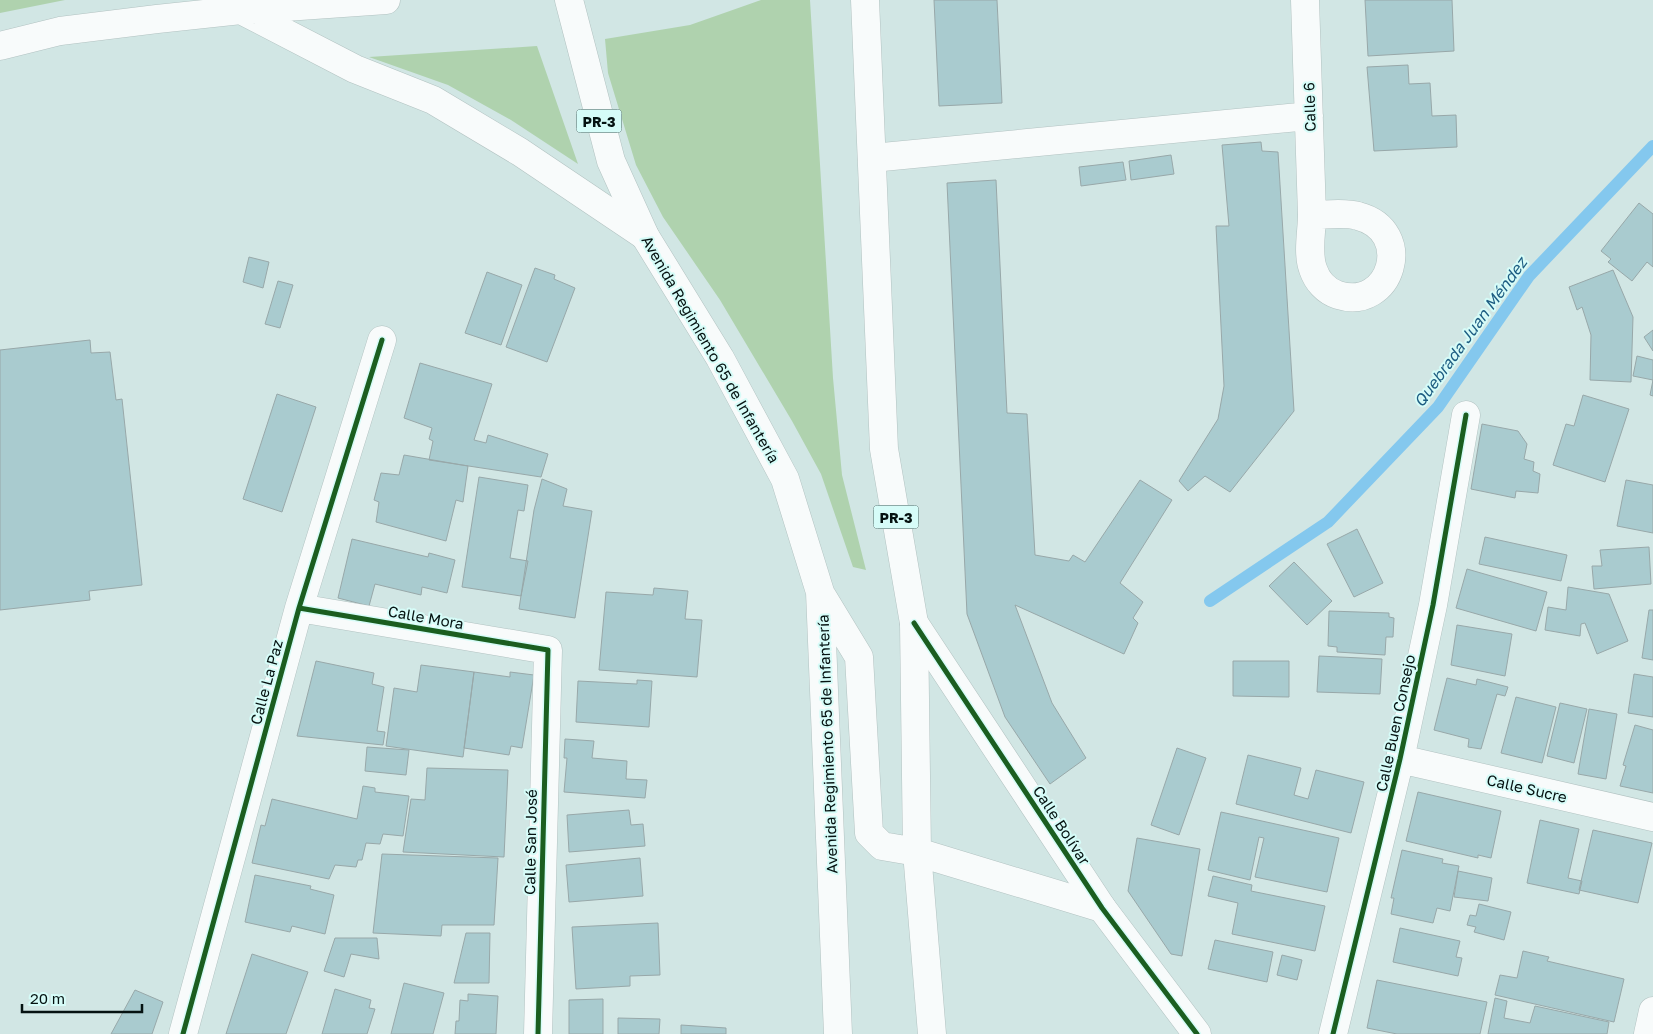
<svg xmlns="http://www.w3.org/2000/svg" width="1653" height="1034" viewBox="0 0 1653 1034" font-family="'Golos Text',sans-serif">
<rect width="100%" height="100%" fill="#d1e6e4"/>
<path fill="#afd2ae" d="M 0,0 L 65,0 L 0,13 Z
M 761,0 L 810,0 L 833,378 L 842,475 L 866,570 L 853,567 L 821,474 L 792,421 L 720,300 L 663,217 L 636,165 L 608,73 L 605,39 L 690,25 Z
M 537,46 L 578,164 L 511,120 L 448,85 L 369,57 Z"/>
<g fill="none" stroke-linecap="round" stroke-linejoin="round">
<path stroke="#84c8ee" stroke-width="12" d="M 1210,601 L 1328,522 L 1438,407 L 1529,276 L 1653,146"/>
</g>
<path fill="#a9cbcf" stroke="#98a8a9" d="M 934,0 L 997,0 L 1002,103 L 939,106 Z
M 1365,0 L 1452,0 L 1454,51 L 1368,56 Z
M 1408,65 L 1409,84 L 1430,83 L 1432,116 L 1456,115 L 1457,147 L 1374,151 L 1367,67 Z
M 1261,142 L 1262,151 L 1278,152 L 1294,411 L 1230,492 L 1205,476 L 1188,491 L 1179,481 L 1218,419 L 1224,386 L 1216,226 L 1229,226 L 1222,145 Z
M 1171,155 L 1174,174 L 1131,180 L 1129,161 Z
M 1123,162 L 1126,180 L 1081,186 L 1079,167 Z
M 996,180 L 1007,413 L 1027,414 L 1035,555 L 1069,561 L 1073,555 L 1085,562 L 1140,480 L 1172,500 L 1120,583 L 1143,602 L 1133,618 L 1138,623 L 1124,654 L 1015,605 L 1052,703 L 1086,758 L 1050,784 L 1005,717 L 967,614 L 947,183 Z
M 1639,203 L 1653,214 L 1653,267 L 1647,262 L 1632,281 L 1608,262 L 1611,259 L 1601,251 Z
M 249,257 L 269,262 L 263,288 L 243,282 Z
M 535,268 L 555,275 L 554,279 L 575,288 L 547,362 L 506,347 Z
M 1613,270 L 1633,317 L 1631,382 L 1590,380 L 1591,335 L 1582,307 L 1577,310 L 1569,287 Z
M 487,272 L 522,285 L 501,345 L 465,333 Z
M 278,281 L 293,285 L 280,328 L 265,324 Z
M 1653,330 L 1653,351 L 1644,337 Z
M 90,340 L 91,353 L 110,352 L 116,400 L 122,399 L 142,585 L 89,591 L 90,600 L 0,610 L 0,350 Z
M 1637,356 L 1653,360 L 1653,396 L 1650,395 L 1653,380 L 1633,376 Z
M 420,363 L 492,384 L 474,440 L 486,443 L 488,435 L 548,454 L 541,477 L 429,460 L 433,441 L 429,439 L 432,428 L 404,418 Z
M 277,394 L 316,407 L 282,512 L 243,499 Z
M 1583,395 L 1629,409 L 1605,482 L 1553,465 L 1566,424 L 1574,426 Z
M 1482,424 L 1518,431 L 1527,444 L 1524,459 L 1534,462 L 1533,471 L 1540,474 L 1538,493 L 1516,491 L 1515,498 L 1471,489 Z
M 404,455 L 468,466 L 463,502 L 456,500 L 446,541 L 376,522 L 379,502 L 374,500 L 381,473 L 399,475 Z
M 479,477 L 528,485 L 524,511 L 518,510 L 510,558 L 528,561 L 521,596 L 462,587 Z
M 542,479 L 567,489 L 563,506 L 592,511 L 575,618 L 519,609 L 534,510 Z
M 1626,480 L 1653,485 L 1653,533 L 1617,526 Z
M 1357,529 L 1383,583 L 1354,597 L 1327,544 Z
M 1485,537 L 1567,555 L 1561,581 L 1479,564 Z
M 352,539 L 428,557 L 429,553 L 455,560 L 447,593 L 422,587 L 421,595 L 375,584 L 369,606 L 338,598 Z
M 1649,547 L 1651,584 L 1594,589 L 1592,566 L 1602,566 L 1600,550 Z
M 1294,562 L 1332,601 L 1307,625 L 1269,586 Z
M 1467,569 L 1547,592 L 1536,631 L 1456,608 Z
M 1568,587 L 1609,594 L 1628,641 L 1597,654 L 1585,623 L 1581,624 L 1580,636 L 1545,630 L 1548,607 L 1566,610 Z
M 654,588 L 688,591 L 685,619 L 702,620 L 697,677 L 599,670 L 606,592 L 653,595 Z
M 1649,610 L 1653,610 L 1653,660 L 1642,658 Z
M 1329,611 L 1389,613 L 1389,617 L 1394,618 L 1393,637 L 1386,637 L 1385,655 L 1337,652 L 1337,647 L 1328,646 Z
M 1457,625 L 1512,634 L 1505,676 L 1451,665 Z
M 1319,656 L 1382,659 L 1380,694 L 1317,692 Z
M 316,661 L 374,673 L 372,684 L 384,687 L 377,731 L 385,732 L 383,745 L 297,736 Z
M 1233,661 L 1289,661 L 1289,697 L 1233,696 Z
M 421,665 L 474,672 L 463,757 L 386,746 L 394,688 L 417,692 Z
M 474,672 L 510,677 L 510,672 L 534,675 L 522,748 L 511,746 L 509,755 L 464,748 Z
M 1634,674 L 1653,677 L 1653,717 L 1628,713 Z
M 1447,678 L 1476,685 L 1477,679 L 1508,687 L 1505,696 L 1497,694 L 1481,749 L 1468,747 L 1469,739 L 1434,730 Z
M 637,680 L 652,681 L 649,727 L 576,722 L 578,681 L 637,684 Z
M 1516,697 L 1556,707 L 1542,763 L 1501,753 Z
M 1560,703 L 1587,709 L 1574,763 L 1547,756 Z
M 1589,709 L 1617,714 L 1606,779 L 1578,774 Z
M 1635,725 L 1653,730 L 1653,793 L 1620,786 L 1626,766 L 1623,765 Z
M 565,739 L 594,741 L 592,758 L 627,761 L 626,779 L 647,780 L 645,798 L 564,792 L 567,758 L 564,758 Z
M 367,747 L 409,750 L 406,775 L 365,771 Z
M 1177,748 L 1206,758 L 1179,835 L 1151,825 Z
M 1248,755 L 1301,768 L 1294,795 L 1308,799 L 1316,770 L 1364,782 L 1351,833 L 1236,804 Z
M 427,768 L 508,770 L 504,857 L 403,852 L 411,799 L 425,800 Z
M 363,786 L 375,788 L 375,792 L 409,796 L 403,836 L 383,834 L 380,844 L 366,843 L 362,860 L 358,860 L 356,867 L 335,865 L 329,879 L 252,863 L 261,825 L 265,826 L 272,799 L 357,819 Z
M 1418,792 L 1501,811 L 1491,858 L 1478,855 L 1478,858 L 1406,841 Z
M 629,810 L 631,825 L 643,824 L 645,846 L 569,852 L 567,815 Z
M 1221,812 L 1339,838 L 1327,892 L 1255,877 L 1264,838 L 1259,837 L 1250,880 L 1208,870 Z
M 1540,820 L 1579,829 L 1568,878 L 1582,881 L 1579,894 L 1527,883 Z
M 1593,830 L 1652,843 L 1638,903 L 1579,890 Z
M 1137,838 L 1200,849 L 1182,956 L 1171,954 L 1128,891 Z
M 1402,850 L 1443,859 L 1442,863 L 1459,866 L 1450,911 L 1437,908 L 1433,923 L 1391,914 L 1394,898 L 1391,898 Z
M 382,854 L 498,858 L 494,925 L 442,925 L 441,936 L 373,933 Z
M 640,858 L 643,896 L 569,902 L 566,865 Z
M 1458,871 L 1492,878 L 1488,901 L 1454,897 Z
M 255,875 L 311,886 L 310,889 L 334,895 L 325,934 L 292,926 L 290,932 L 245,922 Z
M 1213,876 L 1252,885 L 1251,891 L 1325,906 L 1315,951 L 1232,934 L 1238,903 L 1208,896 Z
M 1479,904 L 1511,912 L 1504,940 L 1474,932 L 1476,927 L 1467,925 L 1470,915 L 1476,916 Z
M 658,923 L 660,975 L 630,976 L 630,986 L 576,989 L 572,927 Z
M 1400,928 L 1460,941 L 1456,957 L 1462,958 L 1458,976 L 1393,962 Z
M 466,933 L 490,933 L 489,983 L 454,983 Z
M 335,938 L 377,938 L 379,959 L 351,954 L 344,977 L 324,971 Z
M 1215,940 L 1273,952 L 1267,982 L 1208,969 Z
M 1523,951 L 1549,957 L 1547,961 L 1624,979 L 1614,1022 L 1495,995 L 1500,975 L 1517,978 Z
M 252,954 L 308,972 L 286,1034 L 226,1034 Z
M 1282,955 L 1302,960 L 1297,980 L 1277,975 Z
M 1377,980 L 1487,1002 L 1480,1034 L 1397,1034 L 1367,1028 Z
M 404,983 L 444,993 L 433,1034 L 391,1034 Z
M 335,989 L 371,1000 L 369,1008 L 375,1009 L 367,1034 L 322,1034 Z
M 135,990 L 163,1002 L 152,1034 L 111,1034 Z
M 468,994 L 498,996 L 496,1034 L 455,1034 L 456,1021 L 459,1021 L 460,1000 L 468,1001 Z
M 1495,998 L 1507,1001 L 1504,1018 L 1530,1023 L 1535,1006 L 1609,1022 L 1607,1034 L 1488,1034 Z
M 603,999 L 603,1034 L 569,1034 L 569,1000 Z
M 618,1018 L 660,1019 L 659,1034 L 618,1034 Z
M 681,1025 L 726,1028 L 726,1034 L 681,1034 Z"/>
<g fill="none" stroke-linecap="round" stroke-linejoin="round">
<g stroke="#b2c2c1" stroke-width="29">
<path id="minor" d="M 1305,0 L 1312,215
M 872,158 L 1309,116
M 1312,215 C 1326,215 1345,212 1358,216 C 1416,231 1391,312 1338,295 C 1326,291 1317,281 1313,269 C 1307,253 1312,231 1312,215 Z
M 299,608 L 548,650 L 538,1034
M 914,623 L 1102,908 L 1197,1034
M 1400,759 L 1653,817
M 183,1034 L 299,608 L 382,340
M 1333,1034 L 1400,759 L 1433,605 L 1466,415
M 1648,1034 L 1653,1011"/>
</g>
<g stroke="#b2c2c1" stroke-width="29">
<path id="secondary" d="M 241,10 L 355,69 L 433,100 L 520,152 L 645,236
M 0,46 L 60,31 L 157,19 L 241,10 L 386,0"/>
</g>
<g stroke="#b2c2c1" stroke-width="29">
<path id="trunk" d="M 569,0 L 611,161 L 645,236 L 720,358 L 785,479 L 820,592 L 838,1034
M 865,0 L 884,449 L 914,623 L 917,852 L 932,1034
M 822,596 L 859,657 L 869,833 L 882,846 L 917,852 L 1102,908"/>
</g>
<use href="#minor" stroke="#f8fbfb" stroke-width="28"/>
<use href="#secondary" stroke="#f8fbfb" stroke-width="28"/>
<use href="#trunk" stroke="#f8fbfb" stroke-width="28"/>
<g stroke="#d6fcf8" stroke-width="8">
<path id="cycleway" d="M 299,608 L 548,650 L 538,1034
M 914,623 L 1102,908 L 1197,1034
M 183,1034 L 299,608 L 382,340
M 1333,1034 L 1400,759 L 1433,605 L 1466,415"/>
</g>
<use href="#cycleway" stroke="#1b5e20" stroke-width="5"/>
</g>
<g text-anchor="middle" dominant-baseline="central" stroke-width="4" stroke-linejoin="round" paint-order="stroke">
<g fill="#d6fcf8" stroke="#445856" stroke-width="1">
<rect x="576.5" y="109.5" width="45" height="23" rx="4"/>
<rect x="873.5" y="505.5" width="45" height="23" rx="4"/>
</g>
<g font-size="14" font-weight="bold" fill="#051211">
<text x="599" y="121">PR-3</text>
<text x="896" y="517">PR-3</text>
</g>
<g font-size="15" fill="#051211" stroke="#d6fcf8">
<text transform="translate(1309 107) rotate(-92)">Calle 6</text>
<text transform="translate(711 349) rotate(60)">Avenida Regimiento 65 de Infantería</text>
<text transform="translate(426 617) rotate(10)">Calle Mora</text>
<text transform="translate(266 682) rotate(-75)">Calle La Paz</text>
<text transform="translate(1395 723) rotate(-78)">Calle Buen Consejo</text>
<text transform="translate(827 744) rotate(-92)">Avenida Regimiento 65 de Infantería</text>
<text transform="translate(1527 788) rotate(13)">Calle Sucre</text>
<text transform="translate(1062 825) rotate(57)">Calle Bolívar</text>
<text transform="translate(530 842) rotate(-89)">Calle San José</text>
</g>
<g font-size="16" font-style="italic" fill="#1d5d82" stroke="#d6fcf8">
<text transform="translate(1470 332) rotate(-54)">Quebrada Juan Méndez</text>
</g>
</g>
<path d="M22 1004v8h120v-8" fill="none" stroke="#051211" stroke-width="2.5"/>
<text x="30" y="1004" font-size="15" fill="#051211" stroke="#d6fcf8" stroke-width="4" paint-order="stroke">20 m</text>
</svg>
